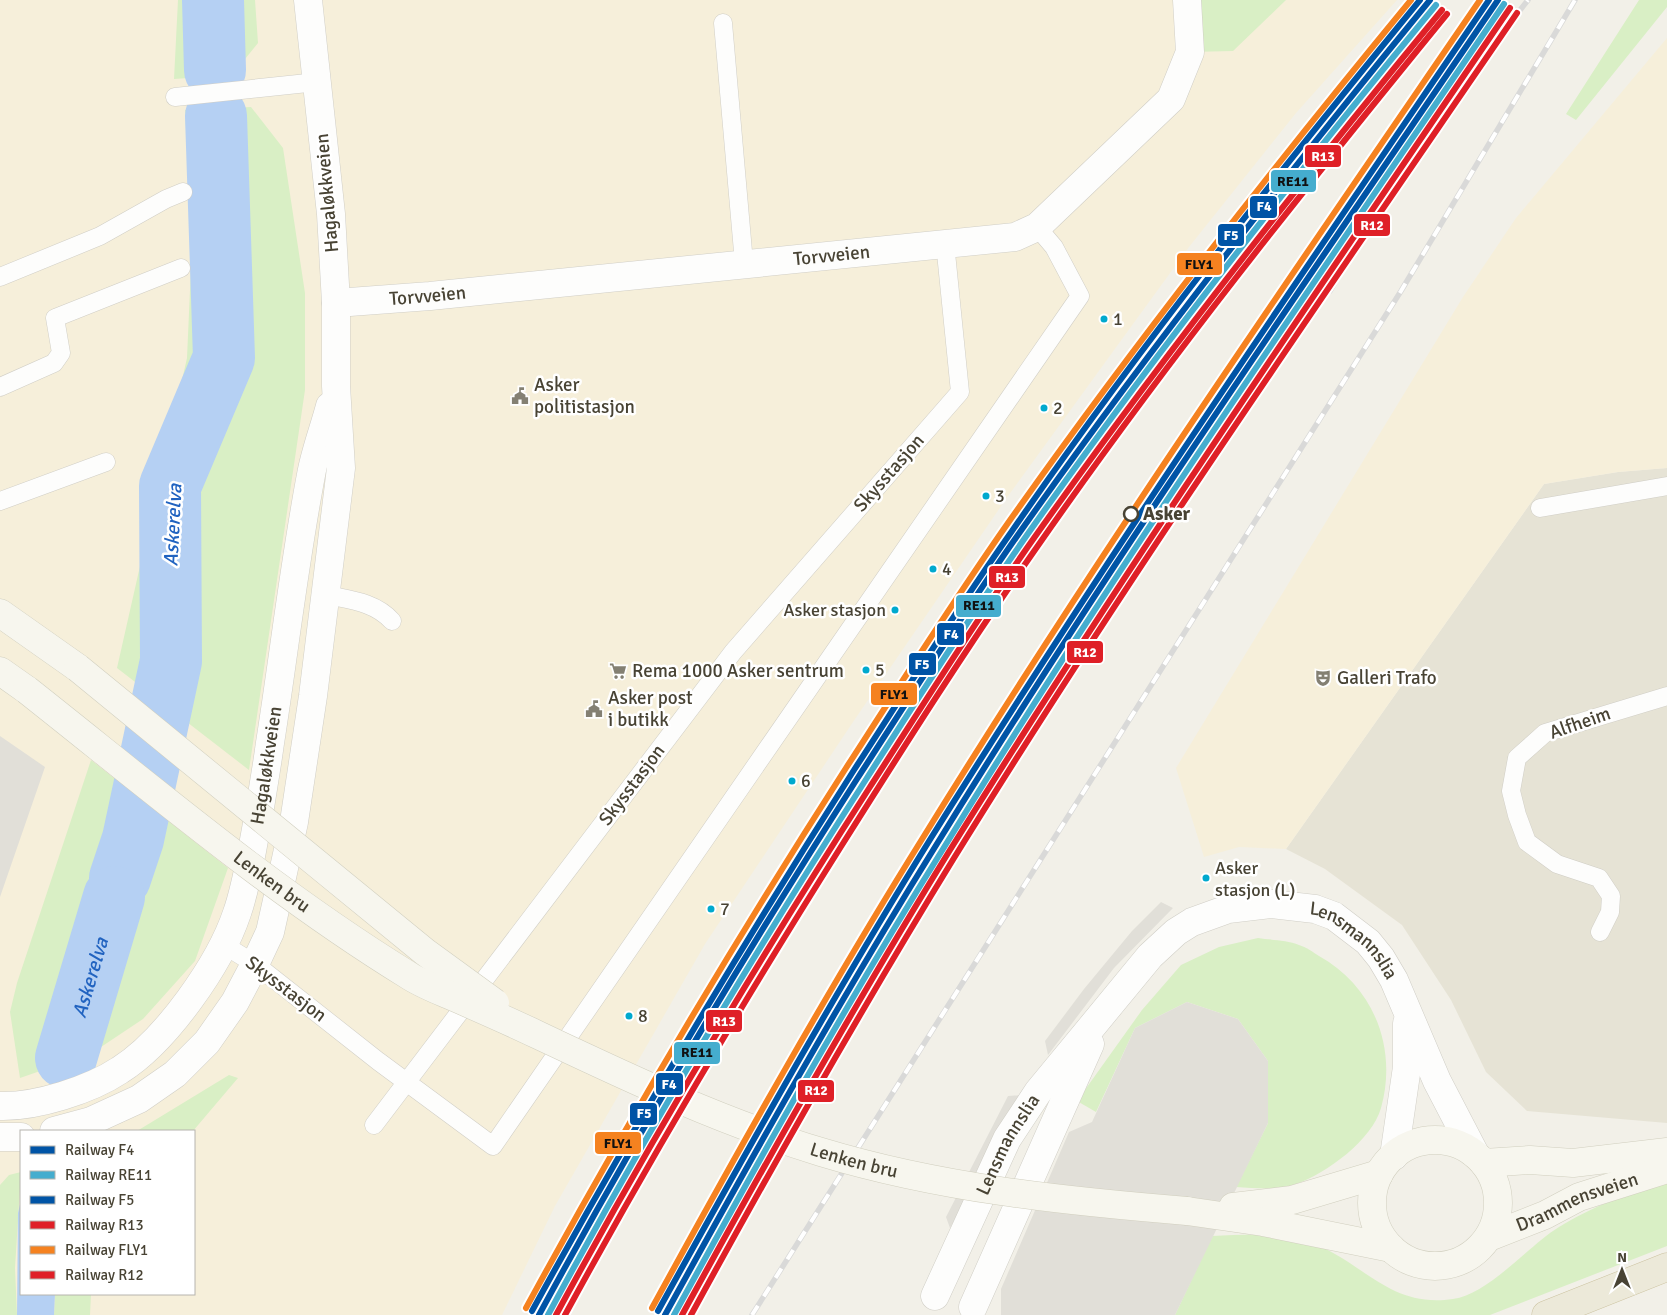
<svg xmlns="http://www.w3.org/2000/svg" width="1667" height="1315" viewBox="0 0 1667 1315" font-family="Signika,sans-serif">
<rect width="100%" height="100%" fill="#f2f0e8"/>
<path fill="#e6e3d5" d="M 1667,468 L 1667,1123 L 1527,1111 L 1486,1072 L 1451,1000 L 1402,925 L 1325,869 L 1286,849 L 1544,484 L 1618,472 Z"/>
<path fill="#f6efda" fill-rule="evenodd" d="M 0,0 L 1397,0 L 1296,113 L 1189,247 L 1008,496 L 853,722 L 705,944 L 555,1206 L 502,1315 L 0,1315 ZM 21,1131 L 194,1131 L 194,1294 L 21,1294 Z
M 1667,38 L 1667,468 L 1618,472 L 1544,484 L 1286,849 L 1239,847 L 1204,857 L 1176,768 L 1463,297 L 1516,218 Z"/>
<path fill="#d9efc5" d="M 178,0 L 255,0 L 258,43 L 232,75 L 174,79 Z
M 1187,0 L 1286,0 L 1233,51 L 1190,52 Z
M 1639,0 L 1667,0 L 1667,7 L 1576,120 L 1566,114 Z
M 251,107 L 283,148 L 305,293 L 305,390 L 249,770 L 117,668 L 187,358 L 192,245 L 185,110 Z
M 91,760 L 228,868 L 195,961 L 143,1019 L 92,1053 L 20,1078 L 10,1012 L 17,983 Z
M 1258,938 C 1271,940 1287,940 1299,945 C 1306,947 1313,952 1319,956 C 1373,986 1398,1047 1381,1108 C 1372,1140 1327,1173 1296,1184 C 1277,1191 1256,1188 1236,1187 L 1268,1123 L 1268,1061 L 1238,1019 L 1187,1002 L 1135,1028 L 1096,1112 L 1077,1101 L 1142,1010 L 1181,965 L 1219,947 Z
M 229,1075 L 238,1078 L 193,1131 L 137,1131 Z
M 21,1172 L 15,1268 L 17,1315 L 0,1315 L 0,1185 L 9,1175 Z
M 1667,1183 L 1667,1246 L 1490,1315 L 1175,1315 L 1212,1236 C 1242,1235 1273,1232 1302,1240 C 1361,1256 1385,1309 1453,1299 C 1489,1294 1528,1246 1559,1227 C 1590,1208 1631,1191 1667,1183 Z
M 55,1294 L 91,1294 L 90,1315 L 54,1315 Z"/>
<path fill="#e1dfd8" d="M 0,736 L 45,767 L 0,897 Z
M 1161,902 L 1173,908 L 1114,968 L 1048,1055 L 1045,1041 L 1084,989 L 1132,931 Z
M 1187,1002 L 1238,1019 L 1268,1061 L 1268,1123 L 1175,1315 L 1001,1315 L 1001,1289 L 1069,1132 L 1092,1122 L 1135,1028 Z
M 1022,1095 L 950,1228 L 946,1217 L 1008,1096 Z"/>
<path fill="#b5d0f3" d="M 21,1200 L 21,1294 L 55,1294 L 54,1315 L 17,1315 L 18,1213 Z"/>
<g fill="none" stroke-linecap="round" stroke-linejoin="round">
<g stroke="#b5d0f3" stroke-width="62">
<path d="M 213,0 L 215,70"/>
<path d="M 120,878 L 133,839 L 171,661 L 170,486 L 224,358 L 216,116"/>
<path id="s1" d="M 66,1058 L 114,897"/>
</g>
<g stroke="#d0cec6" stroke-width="19">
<path id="service" d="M 723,23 L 744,263
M 175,97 L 317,82
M 0,277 L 100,236 L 166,199 L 183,192
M 0,387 L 54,363 L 61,353 L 55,318 L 181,268
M 0,501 L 106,462
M 1540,508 L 1667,486
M 327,595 C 350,600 375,602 392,621
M 1600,932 L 1610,912 L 1611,896 L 1599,878 L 1557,864 L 1527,842 L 1517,815 L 1511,791 L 1517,758 L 1545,733 L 1667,696
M 224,945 L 255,964 L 378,1061 L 493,1146 L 1080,296 L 1054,247 L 1037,227
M 374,1125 L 733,652 L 960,392 L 945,243"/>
</g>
<g stroke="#d0cec6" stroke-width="29">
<g id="minor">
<path id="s2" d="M 336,303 L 430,296 L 1015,237 L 1037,227 L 1171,99 L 1190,52 L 1187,0"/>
</g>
</g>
<g stroke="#d0cec6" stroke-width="29">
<g id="tertiary">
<path id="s3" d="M 0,1106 C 36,1107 90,1090 120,1070 C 166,1041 220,964 237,913 C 244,893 248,872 252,851 C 259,815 265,779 270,743 C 284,654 294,564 311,475 C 315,452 324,429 330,406"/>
<path d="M 54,1131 L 91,1121 L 139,1099 L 175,1074 L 207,1042 L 235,1002 L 255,964 L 270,932 L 276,905 L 294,822 L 313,696 L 341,468 L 336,386 L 336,303 L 331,214 L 308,0"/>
<path d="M 0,1137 L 21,1137"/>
<path d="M 1394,1156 L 1407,1067 L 1407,1023"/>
<path id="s4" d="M 935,1296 L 1007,1139 L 1038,1092 L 1150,956 L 1176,932 L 1192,922 L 1228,909 L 1271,904 L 1315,909 L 1334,916 L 1368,942 L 1381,958 L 1394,980 L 1437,1081 L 1475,1154"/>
<path d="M 973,1307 L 1090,1044"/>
</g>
</g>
<g stroke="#d1cfbf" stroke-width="29">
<g id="secondary">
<path d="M 0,613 L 78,668"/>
<path d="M 0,671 L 27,690"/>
<circle cx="1435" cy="1203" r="63"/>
<path d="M 1484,1163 L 1530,1160 L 1573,1163 L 1667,1152"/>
<path d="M 1233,1207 L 1292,1200 L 1379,1174"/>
<path d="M 1187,1211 L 1263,1222 L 1391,1248"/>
<path id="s5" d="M 1489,1237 L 1545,1215 L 1579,1197 L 1667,1169"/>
</g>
</g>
<g stroke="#ccc3a1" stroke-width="29">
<path id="motorway" d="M 1546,1315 L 1667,1267"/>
</g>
<use href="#service" stroke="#fdfdfc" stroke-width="18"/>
<use href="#minor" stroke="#fdfdfc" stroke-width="28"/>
<use href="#tertiary" stroke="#fdfdfc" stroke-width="28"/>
<use href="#secondary" stroke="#f7f6ee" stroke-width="28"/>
<use href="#motorway" stroke="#ece9d9" stroke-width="28"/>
<g stroke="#d9d9d8" stroke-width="5.5">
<path id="rail" d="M 1439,104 L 1499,0
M 1309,278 L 1528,0
M 1330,291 L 1403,167
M 752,1315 L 1401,291 L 1575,0"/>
</g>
<use href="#rail" stroke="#fff" stroke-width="4" stroke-dasharray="11" stroke-linecap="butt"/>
<g stroke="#d1cfbf" stroke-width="29" stroke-linecap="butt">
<g id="secondary-bridge">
<path d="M 78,668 L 425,952 L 495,1003"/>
<path id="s6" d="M 27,690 C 151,788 273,892 408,975 C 420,983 435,989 449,995 C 479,1008 509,1021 538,1035 C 631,1079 722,1122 821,1152 C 940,1188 1063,1201 1187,1211"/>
</g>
</g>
<use href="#secondary-bridge" stroke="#f7f6ee" stroke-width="28"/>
<g stroke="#fff" stroke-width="10">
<path id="rail-1" d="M 539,1315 C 638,1132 745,954 857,779 C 911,696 963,613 1020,532 C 1149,349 1288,173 1430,0
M 665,1315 C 752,1157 840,1000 935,847 C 1113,558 1307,280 1498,0"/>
</g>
<g stroke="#fff" stroke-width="10">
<path id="rail-2" d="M 548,1315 C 646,1133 753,955 865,781 C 918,698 971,615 1027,535 C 1156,352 1294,177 1436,5
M 674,1315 C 760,1158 848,1001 943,849 C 1120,561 1314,283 1504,4"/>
</g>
<g stroke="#fff" stroke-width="10">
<path id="rail-3" d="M 532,1311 C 633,1127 741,947 854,770 C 906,690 957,609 1012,531 C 1139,347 1279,172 1420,0
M 658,1311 C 746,1152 835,993 931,838 C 1109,553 1300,277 1489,0"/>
</g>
<g stroke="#fff" stroke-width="10">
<path id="rail-4" d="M 556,1315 C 653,1136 758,961 868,790 C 923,705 976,620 1034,538 C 1163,356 1301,181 1442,10
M 682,1315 C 768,1158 856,1002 950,850 C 1128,564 1320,287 1510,8"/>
</g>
<g stroke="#fff" stroke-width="10">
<path id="rail-5" d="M 526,1308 C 626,1124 733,944 846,768 C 899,686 952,603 1008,523 C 1135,343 1271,170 1411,0
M 652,1308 C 739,1149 828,990 924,836 C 1100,551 1291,276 1480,0"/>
</g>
<g stroke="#fff" stroke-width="10">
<path id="rail-6" d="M 565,1315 C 652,1155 745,999 842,845 C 905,745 969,644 1037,547 C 1165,363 1305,188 1447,14
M 691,1315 C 775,1161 862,1008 954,858 C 1132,570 1326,292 1517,13"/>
</g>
<use href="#rail-1" stroke="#0054a6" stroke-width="6"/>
<use href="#rail-2" stroke="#45adce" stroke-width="6"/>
<use href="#rail-3" stroke="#0054a6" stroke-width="6"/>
<use href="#rail-4" stroke="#df2027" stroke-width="6"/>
<use href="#rail-5" stroke="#f58220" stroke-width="6"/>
<use href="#rail-6" stroke="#df2027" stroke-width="6"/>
</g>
<defs>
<g id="civic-bare" transform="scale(1.35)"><path d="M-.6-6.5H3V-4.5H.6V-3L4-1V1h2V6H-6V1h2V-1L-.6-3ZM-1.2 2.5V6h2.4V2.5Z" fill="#848073" stroke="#fff" stroke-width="2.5" paint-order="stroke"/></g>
<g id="supermarket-bare" transform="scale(1.35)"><path d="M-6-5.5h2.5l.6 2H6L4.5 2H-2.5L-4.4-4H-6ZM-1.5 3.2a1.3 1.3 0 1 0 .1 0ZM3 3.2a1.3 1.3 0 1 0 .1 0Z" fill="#848073" stroke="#fff" stroke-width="2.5" paint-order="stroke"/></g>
<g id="theatre-bare" transform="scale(1.35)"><path d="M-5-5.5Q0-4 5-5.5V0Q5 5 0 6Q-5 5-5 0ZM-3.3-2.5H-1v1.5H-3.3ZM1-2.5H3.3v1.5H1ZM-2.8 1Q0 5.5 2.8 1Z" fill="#848073" stroke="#fff" stroke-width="2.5" paint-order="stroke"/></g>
</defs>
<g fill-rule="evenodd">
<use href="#civic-bare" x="520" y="396"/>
<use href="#supermarket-bare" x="618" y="671"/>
<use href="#theatre-bare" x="1323" y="678"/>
<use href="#civic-bare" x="594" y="709"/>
</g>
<g fill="#00a9ce" stroke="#fff" stroke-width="2">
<circle cx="1104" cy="319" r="4.5"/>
<circle cx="1044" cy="408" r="4.5"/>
<circle cx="986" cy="496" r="4.5"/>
<circle cx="933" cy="569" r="4.5"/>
<circle cx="895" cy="610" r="4.5"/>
<circle cx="866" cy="670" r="4.5"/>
<circle cx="792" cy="781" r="4.5"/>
<circle cx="1206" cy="878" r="4.5"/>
<circle cx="711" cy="909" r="4.5"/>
<circle cx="629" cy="1016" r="4.5"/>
</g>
<circle fill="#fff" stroke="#484334" stroke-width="2.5" cx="1131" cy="514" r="7"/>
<g text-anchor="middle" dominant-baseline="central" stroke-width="5" stroke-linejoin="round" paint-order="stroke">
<g font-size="18" fill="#484334" stroke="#fff" text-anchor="start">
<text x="1113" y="319">1</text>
<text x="1053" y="408">2</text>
<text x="995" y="496">3</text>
<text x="942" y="569">4</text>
<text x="886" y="610" text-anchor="end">Asker stasjon</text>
<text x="875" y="670">5</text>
<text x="801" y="781">6</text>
<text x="1215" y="868">Asker<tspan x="1215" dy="22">stasjon (L)</tspan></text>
<text x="720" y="909">7</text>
<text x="638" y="1016">8</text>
</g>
<g font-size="19" fill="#484334" stroke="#fff">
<text transform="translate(327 193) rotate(-95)">Hagaløkkveien</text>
<text stroke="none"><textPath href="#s2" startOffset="498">Torvveien</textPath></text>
<text stroke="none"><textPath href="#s2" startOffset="92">Torvveien</textPath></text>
<text transform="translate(889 473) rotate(-49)">Skysstasjon</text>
<text transform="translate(1580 723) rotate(-19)">Alfheim</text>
<text stroke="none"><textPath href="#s3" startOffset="476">Hagaløkkveien</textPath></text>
<text transform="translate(632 785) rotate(-53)">Skysstasjon</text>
<text stroke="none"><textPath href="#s6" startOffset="311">Lenken bru</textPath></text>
<text stroke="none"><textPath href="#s4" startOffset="636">Lensmannslia</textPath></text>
<text transform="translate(286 989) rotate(37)">Skysstasjon</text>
<text stroke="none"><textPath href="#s4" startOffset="168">Lensmannslia</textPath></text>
<text stroke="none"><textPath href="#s6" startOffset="960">Lenken bru</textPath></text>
<text stroke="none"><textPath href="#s5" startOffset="95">Drammensveien</textPath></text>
</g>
<g font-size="19" fill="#484334" stroke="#fff" text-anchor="start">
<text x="534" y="385">Asker<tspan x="534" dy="22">politistasjon</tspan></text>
<text x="632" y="671">Rema 1000 Asker sentrum</text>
<text x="1337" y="678">Galleri Trafo</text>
<text x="608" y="698">Asker post<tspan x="608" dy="22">i butikk</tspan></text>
</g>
<g font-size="19" font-weight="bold" fill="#484334" stroke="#fff" text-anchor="start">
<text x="1143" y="514">Asker</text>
</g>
<g font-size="20" font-style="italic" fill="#2163c0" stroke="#fff">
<text transform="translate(173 525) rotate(-87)">Askerelva</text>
<text stroke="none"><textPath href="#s1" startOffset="84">Askerelva</textPath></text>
</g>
</g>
<g stroke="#fff" stroke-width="2">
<rect x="1304" y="144" width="38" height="24" rx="5" fill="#df2027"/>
<rect x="1270" y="169" width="47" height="24" rx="5" fill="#45adce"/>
<rect x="1249" y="195" width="29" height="24" rx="5" fill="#0054a6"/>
<rect x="1353" y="213" width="38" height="24" rx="5" fill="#df2027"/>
<rect x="1217" y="223" width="28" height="24" rx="5" fill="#0054a6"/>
<rect x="1176" y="252" width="47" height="24" rx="5" fill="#f58220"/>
<rect x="988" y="565" width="38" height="24" rx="5" fill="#df2027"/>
<rect x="955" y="594" width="47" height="24" rx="5" fill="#45adce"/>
<rect x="936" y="622" width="29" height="24" rx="5" fill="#0054a6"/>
<rect x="1066" y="640" width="38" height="24" rx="5" fill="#df2027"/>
<rect x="908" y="652" width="29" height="24" rx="5" fill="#0054a6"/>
<rect x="870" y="682" width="48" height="24" rx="5" fill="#f58220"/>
<rect x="705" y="1009" width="38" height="24" rx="5" fill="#df2027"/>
<rect x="673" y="1041" width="48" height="24" rx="5" fill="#45adce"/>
<rect x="655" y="1072" width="29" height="24" rx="5" fill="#0054a6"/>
<rect x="797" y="1079" width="38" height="24" rx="5" fill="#df2027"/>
<rect x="629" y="1102" width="29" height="24" rx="5" fill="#0054a6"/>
<rect x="594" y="1131" width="48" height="24" rx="5" fill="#f58220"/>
</g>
<g font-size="14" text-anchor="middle" font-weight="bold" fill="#fff">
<text x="1323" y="161">R13</text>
<text x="1264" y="211">F4</text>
<text x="1372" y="230">R12</text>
<text x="1231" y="240">F5</text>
<text x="1007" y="582">R13</text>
<text x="951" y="639">F4</text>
<text x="1085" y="657">R12</text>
<text x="922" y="669">F5</text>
<text x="724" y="1026">R13</text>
<text x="669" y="1089">F4</text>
<text x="816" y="1095">R12</text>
<text x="644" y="1118">F5</text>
</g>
<g font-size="14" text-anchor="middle" font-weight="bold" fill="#111">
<text x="1293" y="186">RE11</text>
<text x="1199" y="269">FLY1</text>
<text x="979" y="610">RE11</text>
<text x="894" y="699">FLY1</text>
<text x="697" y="1057">RE11</text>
<text x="618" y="1148">FLY1</text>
</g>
<rect x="20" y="1130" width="175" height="165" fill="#ffffff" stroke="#b6b4ae"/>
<rect x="30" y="1146" width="25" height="8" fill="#0054a6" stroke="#b6b4ae"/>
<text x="65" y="1155" font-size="15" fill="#484334">Railway F4</text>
<rect x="30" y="1171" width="25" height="8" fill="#45adce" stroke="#b6b4ae"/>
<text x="65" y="1180" font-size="15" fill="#484334">Railway RE11</text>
<rect x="30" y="1196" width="25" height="8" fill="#0054a6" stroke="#b6b4ae"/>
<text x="65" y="1205" font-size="15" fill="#484334">Railway F5</text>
<rect x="30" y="1221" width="25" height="8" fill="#df2027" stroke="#b6b4ae"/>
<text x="65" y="1230" font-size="15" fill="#484334">Railway R13</text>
<rect x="30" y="1246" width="25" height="8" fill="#f58220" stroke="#b6b4ae"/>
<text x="65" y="1255" font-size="15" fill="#484334">Railway FLY1</text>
<rect x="30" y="1271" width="25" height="8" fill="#df2027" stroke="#b6b4ae"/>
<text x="65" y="1280" font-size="15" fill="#484334">Railway R12</text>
<g transform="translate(1622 1270)" stroke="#ffffff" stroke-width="4" paint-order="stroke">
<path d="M0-4L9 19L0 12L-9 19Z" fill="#484334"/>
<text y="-8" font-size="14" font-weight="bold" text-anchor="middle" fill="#484334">N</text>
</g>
</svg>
